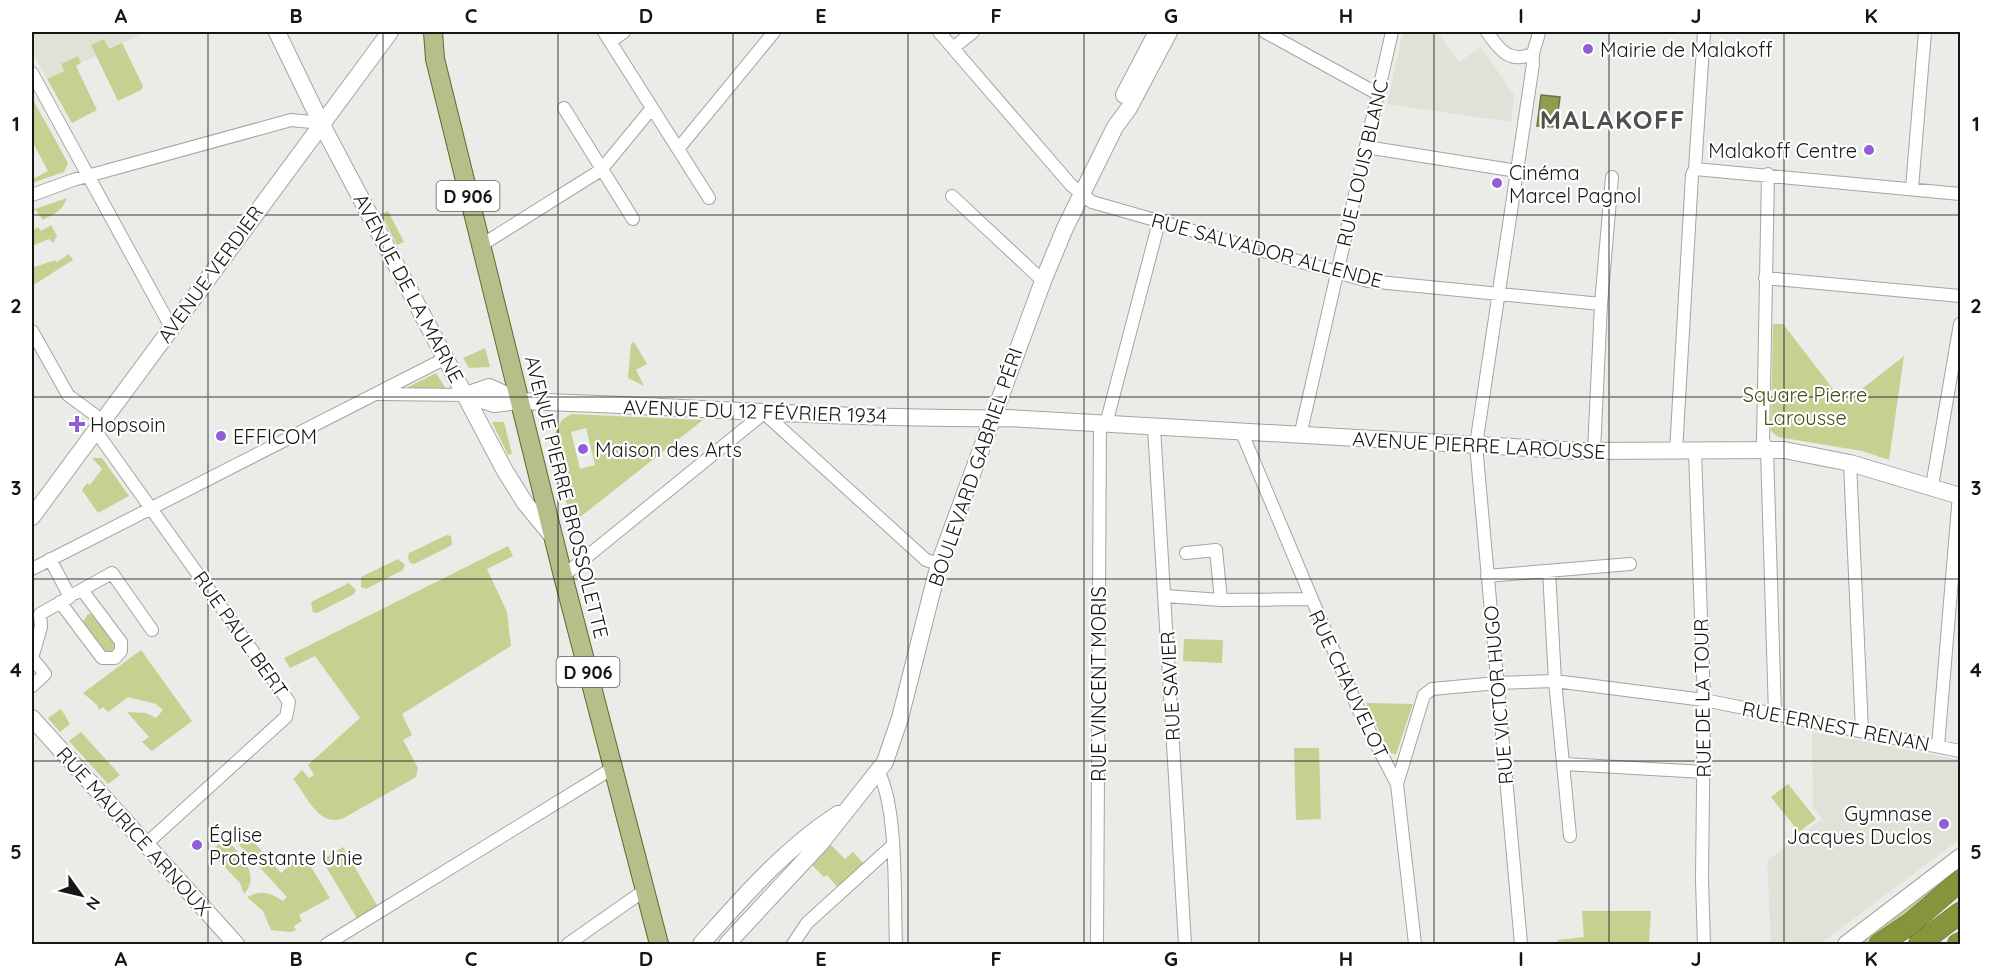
<svg xmlns="http://www.w3.org/2000/svg" width="1992" height="976" viewBox="0 0 1992 976" font-family="Quicksand,sans-serif">
<rect width="100%" height="100%" fill="#eaece7"/>
<path fill="#dfe2d6" d="M 32,32 L 136,32 L 138,36 L 109,49 L 104,39 L 91,45 L 96,56 L 81,63 L 78,57 L 61,65 L 64,71 L 47,79 L 32,51 Z
M 1403,32 L 1439,35 L 1459,62 L 1481,47 L 1514,95 L 1511,122 L 1387,104 Z
M 1812,732 L 1960,760 L 1960,839 L 1820,944 L 1771,944 L 1767,861 L 1822,819 L 1813,807 Z"/>
<path fill="#c4d191" fill-rule="evenodd" d="M 104,39 L 109,49 L 122,43 L 143,86 L 141,90 L 118,101 L 91,45 Z
M 78,56 L 81,63 L 76,66 L 97,110 L 72,123 L 47,79 L 64,71 L 61,64 Z
M 32,98 L 68,163 L 64,172 L 32,183 L 32,177 L 33,179 L 48,171 L 32,141 Z
M 67,198 C 61,213 54,213 43,220 L 36,210 L 32,212 L 32,210 Z
M 388,211 L 404,242 L 397,245 L 381,214 Z
M 51,225 L 57,236 L 53,243 L 49,239 L 32,246 L 32,231 L 38,227 L 41,231 Z
M 69,254 L 73,260 L 32,286 L 32,268 L 55,260 L 57,262 Z
M 1773,324 L 1783,324 L 1844,403 L 1904,356 L 1889,460 L 1862,451 L 1778,437 L 1771,431 Z
M 634,342 L 647,364 L 636,370 L 644,386 L 628,378 L 631,344 Z
M 485,348 L 490,367 L 469,368 L 463,358 Z
M 436,373 L 446,389 L 408,388 L 408,387 Z
M 571,414 L 703,420 L 570,525 L 555,433 L 562,420 ZM 586,428 L 595,465 L 580,469 L 571,432 Z
M 492,422 L 504,422 L 512,454 L 508,455 Z
M 92,458 L 102,458 L 129,496 L 98,513 L 82,490 L 87,483 L 90,485 L 102,469 Z
M 447,535 L 451,536 L 452,545 L 414,564 L 410,563 L 408,558 L 409,553 Z
M 508,546 L 513,556 L 487,569 L 507,612 L 511,646 L 402,714 L 412,735 L 403,740 L 418,768 L 416,777 L 342,819 C 317,826 307,795 293,779 L 302,770 L 309,778 L 314,775 L 308,765 L 360,718 L 315,656 L 290,668 L 284,658 Z
M 398,559 L 405,565 L 403,570 L 366,589 L 361,587 L 361,577 Z
M 349,583 L 356,590 L 354,594 L 317,613 L 313,612 L 311,602 Z
M 88,614 L 95,614 L 117,642 L 116,653 L 105,655 L 82,623 Z
M 1184,639 L 1223,640 L 1222,663 L 1183,661 Z
M 141,650 L 192,721 L 152,751 L 142,742 L 149,737 L 127,712 L 146,713 L 156,718 L 163,710 L 156,704 L 128,697 L 108,712 L 103,707 L 99,710 L 97,705 L 83,693 Z
M 1366,703 L 1413,704 L 1396,754 L 1389,753 Z
M 61,709 L 70,724 L 60,732 L 48,718 Z
M 81,732 L 120,775 L 108,784 L 69,741 Z
M 1294,748 L 1319,748 L 1321,819 L 1296,820 Z
M 1788,784 L 1816,819 L 1799,832 L 1771,797 Z
M 239,825 L 281,873 L 299,857 L 306,859 L 330,898 L 299,915 L 302,921 L 294,926 L 296,930 L 291,932 L 271,930 L 263,911 L 247,897 C 262,890 269,892 283,901 L 287,897 L 229,834 Z
M 225,838 C 239,853 262,874 244,894 L 240,883 L 221,863 L 208,854 Z
M 829,843 L 845,859 L 853,852 L 865,865 L 839,889 L 827,875 L 824,877 L 811,864 Z
M 343,847 L 378,907 L 358,920 L 322,860 Z
M 1947,876 L 1951,881 L 1868,944 L 1857,944 Z
M 1582,911 L 1651,911 L 1649,944 L 1558,944 L 1557,940 L 1584,937 Z"/>
<path fill="#8f9d50" stroke="#6b753e" stroke-width="1.5" d="M 1541,95 L 1560,97 L 1556,127 L 1537,126 Z"/>
<g fill="none" stroke-linecap="round" stroke-linejoin="round">
<g stroke="#a4a5a1" stroke-width="14">
<path id="street" d="M 604,32 L 709,198
M 939,32 L 1071,185 L 1092,202 L 1368,281 L 1601,304
M 1265,32 L 1378,94
M 1487,32 C 1499,49 1509,64 1532,54
M 611,41 L 624,32
M 953,48 L 973,32
M 32,73 L 171,327
M 564,108 L 633,219
M 1366,147 L 1517,171
M 678,149 L 774,32
M 1695,169 L 1704,32
M 1768,174 L 1763,440 L 1767,450 L 1775,714
M 1912,188 L 1925,32
M 32,195 L 73,180 L 291,120 L 321,123
M 952,196 L 1043,281
M 480,246 L 601,170 L 652,108
M 1765,278 L 1960,296
M 32,331 L 68,395 L 103,421
M 379,394 L 466,395
M 1106,424 L 1159,222
M 1154,427 L 1185,944
M 95,430 L 289,702 L 286,717 L 146,844
M 1242,433 L 1360,713 L 1397,784 L 1415,944
M 1300,436 L 1392,32
M 1594,451 L 1601,304 L 1612,177
M 1676,452 L 1692,175 L 1695,169 L 1960,194
M 1695,452 L 1704,700 L 1702,880 L 1704,944
M 1850,463 L 1862,731
M 1932,486 L 1960,324
M 1186,553 L 1216,550 L 1221,600
M 32,569 L 446,358
M 1549,571 L 1555,681 L 1570,836
M 563,576 L 764,413 L 926,560 L 939,564
M 1487,576 L 1630,564
M 76,593 L 112,573 L 152,630
M 1165,596 L 1221,600 L 1310,599
M 60,602 L 102,658 L 115,658 L 121,651 L 121,642 L 82,590
M 32,658 L 41,627 L 40,614 L 70,597 L 50,559
M 32,658 L 45,674 L 32,686
M 1938,746 L 1959,495
M 1564,764 L 1704,772
M 879,773 C 898,810 894,899 896,944
M 1397,784 L 1424,695 L 1432,689 L 1497,683 L 1555,681 L 1704,700 L 1960,751
M 327,944 L 613,768
M 568,944 L 645,890
M 793,944 L 807,923 L 892,846
M 1097,944 L 1100,424
M 1521,944 L 1476,445 L 1533,64 C 1531,52 1537,44 1539,32"/>
</g>
<g stroke="#a4a5a1" stroke-width="18">
<path id="secondary" d="M 277,32 L 321,123 L 505,471 L 525,503 L 553,537
M 1124,95 L 1157,32
M 466,395 L 494,404 L 519,401 C 682,406 846,420 1009,418 L 1581,451 L 1784,450 L 1850,463 L 1960,496
M 466,395 L 489,387 L 518,400
M 32,517 L 390,32
M 32,718 L 236,944
M 701,944 C 743,897 784,849 838,814
M 727,944 L 820,844 L 885,762 L 900,718 L 939,564 L 1043,281 L 1065,228 L 1115,127 L 1129,108 L 1169,32
M 1846,944 L 1960,857"/>
</g>
<g stroke="#5f692e" stroke-width="20">
<path id="primary" d="M 433,32 L 435,59 L 563,576 L 659,944"/>
</g>
<g stroke="#5f692e" stroke-width="22">
<path id="highway" d="M 1880,944 L 1910,924 L 1960,881
M 1919,944 L 1960,913
M 1958,944 L 1960,943"/>
</g>
<use href="#street" stroke="#fff" stroke-width="12"/>
<use href="#secondary" stroke="#fff" stroke-width="16"/>
<use href="#primary" stroke="#b6bf8a" stroke-width="18"/>
<use href="#highway" stroke="#86953c" stroke-width="21"/>
</g>
<path fill="none" stroke="#161715" stroke-width="1.5" stroke-opacity="0.55" d="M 208,32 L 208,944M 383,32 L 383,944M 558,32 L 558,944M 733,32 L 733,944M 908,32 L 908,944M 1084,32 L 1084,944M 1259,32 L 1259,944M 1434,32 L 1434,944M 1609,32 L 1609,944M 1784,32 L 1784,944M 32,215 L 1960,215M 32,397 L 1960,397M 32,579 L 1960,579M 32,761 L 1960,761"/>
<g fill="#925ed7" stroke="#fff" stroke-width="2">
<circle cx="1588" cy="49" r="6"/>
<circle cx="1869" cy="150" r="6"/>
<circle cx="1497" cy="183" r="6"/>
<path d="M74 415h6v6h6v6h-6v6h-6v-6h-6v-6h6z"/>
<circle cx="221" cy="436" r="6"/>
<circle cx="583" cy="449" r="6"/>
<circle cx="1944" cy="824" r="6"/>
<circle cx="197" cy="845" r="6"/>
</g>
<g text-anchor="middle" dominant-baseline="central" stroke-width="4.5" stroke-linejoin="round" paint-order="stroke">
<g fill="#fff" stroke="#5c5d5b" stroke-width="1.5">
<rect x="436.5" y="181" width="63" height="30" rx="4.5"/>
<rect x="556.5" y="657" width="63" height="30" rx="4.5"/>
</g>
<g font-size="18" font-weight="bold" fill="#161715">
<text x="468" y="196">D 906</text>
<text x="588" y="672">D 906</text>
</g>
<g font-size="20" fill="#161715" stroke="#fff" text-anchor="start">
<text x="1600" y="49">Mairie de Malakoff</text>
<text x="1857" y="150" text-anchor="end">Malakoff Centre</text>
<text x="1509" y="172">Cinéma<tspan x="1509" dy="23">Marcel Pagnol</tspan></text>
<text x="90" y="424">Hopsoin</text>
<text x="233" y="436">EFFICOM</text>
<text x="595" y="449">Maison des Arts</text>
<text x="1932" y="813" text-anchor="end">Gymnase<tspan x="1932" dy="23">Jacques Duclos</tspan></text>
<text x="209" y="834">Église<tspan x="209" dy="23">Protestante Unie</tspan></text>
</g>
<g font-size="20" fill="#161715" stroke="#fff">
<text transform="translate(1362 163) rotate(-77)">RUE LOUIS BLANC</text>
<text transform="translate(1267 250) rotate(15)">RUE SALVADOR ALLENDE</text>
<text transform="translate(210 274) rotate(-54)">AVENUE VERDIER</text>
<text transform="translate(409 288) rotate(62)">AVENUE DE LA MARNE</text>
<text transform="translate(755 411) rotate(2)">AVENUE DU 12 FÉVRIER 1934</text>
<text transform="translate(1479 445) rotate(3)">AVENUE PIERRE LAROUSSE</text>
<text transform="translate(975 467) rotate(-71)">BOULEVARD GABRIEL PÉRI</text>
<text transform="translate(567 497) rotate(76)">AVENUE PIERRE BROSSOLETTE</text>
<text transform="translate(241 634) rotate(55)">RUE PAUL BERT</text>
<text transform="translate(1098 684) rotate(-90)">RUE VINCENT MORIS</text>
<text transform="translate(1349 684) rotate(65)">RUE CHAUVELOT</text>
<text transform="translate(1170 686) rotate(-93)">RUE SAVIER</text>
<text transform="translate(1498 695) rotate(-95)">RUE VICTOR HUGO</text>
<text transform="translate(1702 698) rotate(-91)">RUE DE LA TOUR</text>
<text transform="translate(1836 726) rotate(11)">RUE ERNEST RENAN</text>
<text transform="translate(134 831) rotate(48)">RUE MAURICE ARNOUX</text>
</g>
<g font-size="20" fill="#444e13" stroke="#fff">
<text x="1805" y="394">Square Pierre<tspan x="1805" dy="23">Larousse</tspan></text>
</g>
<g font-size="26" font-weight="bold" letter-spacing="1.5" fill="#50514d" stroke="#fff">
<text x="1613" y="119">MALAKOFF</text>
</g>
</g>
<rect width="1992" height="976" fill="none" stroke="#ffffff" stroke-width="66"/>
<g transform="translate(81 895) rotate(124)" stroke="#ffffff" stroke-width="4.5" paint-order="stroke">
<path d="M0-4.5L10 22L0 15L-10 22Z" fill="#161715"/>
<text y="-9" font-size="16" font-weight="bold" text-anchor="middle" fill="#161715">N</text>
</g>
<rect x="33" y="33" width="1926" height="910" fill="none" stroke="#161715" stroke-width="2"/>
<g font-size="20" text-anchor="middle" font-weight="bold" fill="#161715">
<text x="121" y="23">A</text>
<text x="296" y="23">B</text>
<text x="471" y="23">C</text>
<text x="646" y="23">D</text>
<text x="821" y="23">E</text>
<text x="996" y="23">F</text>
<text x="1171" y="23">G</text>
<text x="1346" y="23">H</text>
<text x="1521" y="23">I</text>
<text x="1696" y="23">J</text>
<text x="1871" y="23">K</text>
<text x="16" y="131">1</text>
<text x="1976" y="131">1</text>
<text x="16" y="313">2</text>
<text x="1976" y="313">2</text>
<text x="16" y="495">3</text>
<text x="1976" y="495">3</text>
<text x="16" y="677">4</text>
<text x="1976" y="677">4</text>
<text x="16" y="859">5</text>
<text x="1976" y="859">5</text>
<text x="121" y="966">A</text>
<text x="296" y="966">B</text>
<text x="471" y="966">C</text>
<text x="646" y="966">D</text>
<text x="821" y="966">E</text>
<text x="996" y="966">F</text>
<text x="1171" y="966">G</text>
<text x="1346" y="966">H</text>
<text x="1521" y="966">I</text>
<text x="1696" y="966">J</text>
<text x="1871" y="966">K</text>
</g>
</svg>
